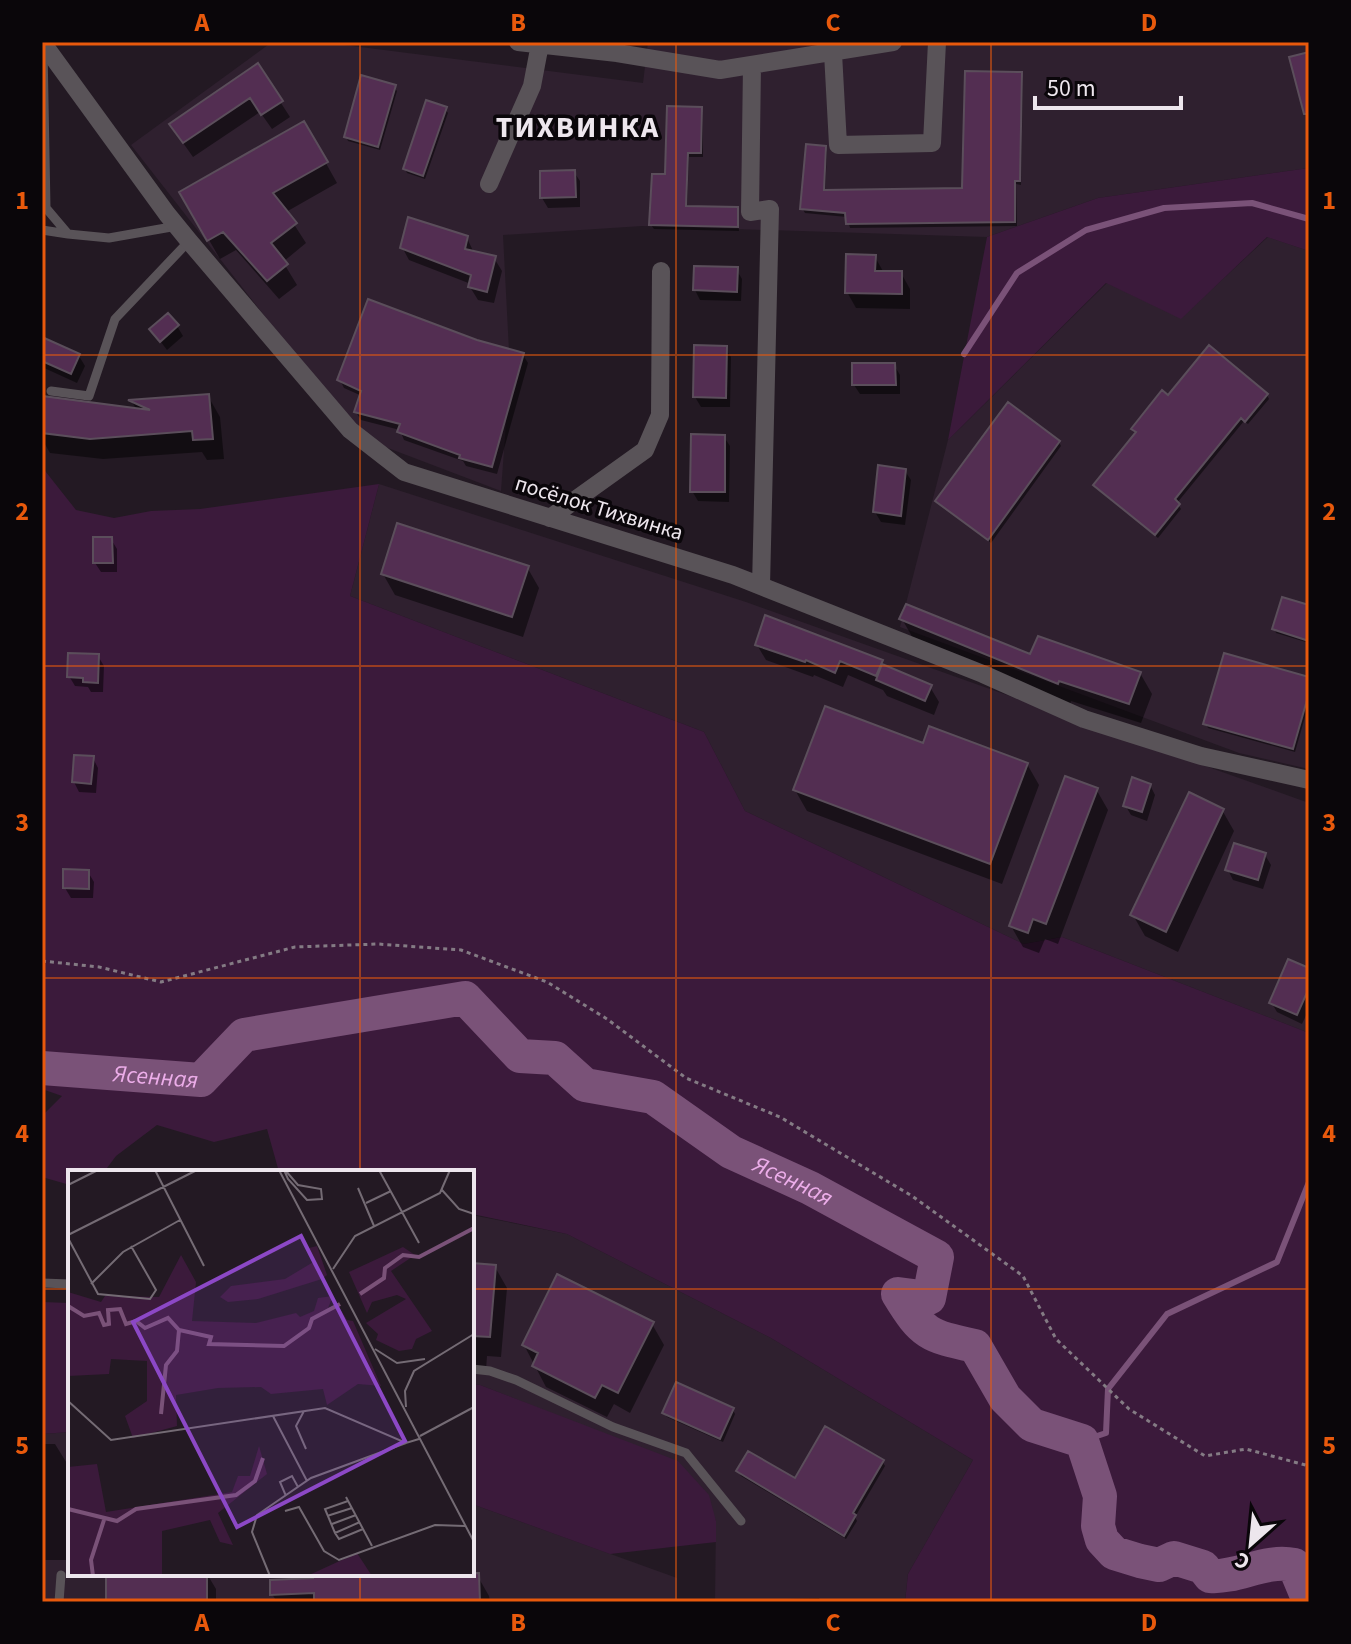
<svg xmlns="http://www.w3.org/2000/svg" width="1351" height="1644" viewBox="0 0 1351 1644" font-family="'Source Sans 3',sans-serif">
<rect width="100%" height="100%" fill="#231923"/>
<path fill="#2f202f" d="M 272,42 L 321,42 L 643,83 L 648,42 L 1309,42 L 1309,168 L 1098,198 L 987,237 L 642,226 L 503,235 L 510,370 L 501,491 L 359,437 L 131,145 Z
M 1268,237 L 1309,251 L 1309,769 L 1239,753 L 900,627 L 948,440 L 1107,283 L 1181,318 Z
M 379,484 L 746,602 L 1309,803 L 1309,1033 L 1062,937 L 1024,944 L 745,811 L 704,732 L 350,596 Z
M 472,1215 L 567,1234 L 771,1338 L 973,1460 L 908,1574 L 905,1602 L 715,1602 L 716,1520 L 551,1413 L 480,1385 L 472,1384 Z
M 70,1432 L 70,1574 L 472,1574 L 472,1504 L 677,1578 L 677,1602 L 42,1602 L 42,1434 Z"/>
<path fill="#3b1a3b" d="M 1309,168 L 1309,251 L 1267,237 L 1181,319 L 1106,283 L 948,440 L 987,237 L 1098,198 Z
M 42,467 L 76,510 L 114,518 L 151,511 L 200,509 L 379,484 L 350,596 L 704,732 L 745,811 L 1024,944 L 1062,937 L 1309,1033 L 1309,1602 L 905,1602 L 908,1574 L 973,1460 L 771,1338 L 567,1234 L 472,1214 L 472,1172 L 279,1172 L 267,1129 L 214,1142 L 157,1125 L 116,1156 L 104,1172 L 70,1172 L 70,1185 L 42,1177 L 42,1116 L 62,1096 L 42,1089 Z
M 42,1302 L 70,1303 L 70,1432 L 42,1434 Z
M 472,1384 L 480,1385 L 678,1461 L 709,1495 L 716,1521 L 716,1542 L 610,1554 L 472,1504 Z"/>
<path fill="#0007" d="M 257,66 L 290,117 L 272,129 L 260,112 L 193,157 L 181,140 Z
M 1021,74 L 1023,78 L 1021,185 L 1016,184 L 1017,226 L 850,228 L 847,217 L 805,213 L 802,208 L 825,148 L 827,152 L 825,192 L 964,190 Z
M 394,87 L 397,91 L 380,150 L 348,141 L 346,136 Z
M 445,109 L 448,113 L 425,179 L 407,173 L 405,169 Z
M 701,109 L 703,113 L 703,157 L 689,157 L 687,208 L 737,209 L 739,231 L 654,229 L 651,225 L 667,177 Z
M 304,124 L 337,183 L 286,212 L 306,243 L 283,262 L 297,285 L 279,299 L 236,250 L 220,259 L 182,193 Z
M 574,172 L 580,181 L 580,207 L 548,208 L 542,198 Z
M 467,238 L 474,253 L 494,258 L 502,271 L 494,303 L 478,300 L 470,287 L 471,284 L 409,260 L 402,247 Z
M 875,257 L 884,273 L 901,273 L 910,289 L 910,309 L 856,308 L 847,292 Z
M 736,269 L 742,279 L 741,301 L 700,300 L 695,290 Z
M 177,326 L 183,336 L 167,350 L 152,330 Z
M 42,339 L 79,356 L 85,366 L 77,383 L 42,367 Z
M 476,342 L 523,355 L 528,363 L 497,474 L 466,466 L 463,461 L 404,440 L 400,430 L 361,420 L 356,412 L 362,396 L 344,388 L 340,380 Z
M 725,348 L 731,357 L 730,407 L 701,407 L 695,397 Z
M 894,365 L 900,375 L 900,394 L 860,394 L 854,385 Z
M 1267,395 L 1269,399 L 1248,424 L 1244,421 L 1177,503 L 1181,509 L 1158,538 L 1095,486 L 1137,434 L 1133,429 L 1169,398 Z
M 208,396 L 220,417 L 224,459 L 207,460 L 202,452 L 103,459 L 50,453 L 42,439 L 42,398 L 137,410 L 132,402 Z
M 724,437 L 730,446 L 729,502 L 698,501 L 692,491 Z
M 1059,442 L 1061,446 L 991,543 L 937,501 Z
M 905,471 L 911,480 L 905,525 L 881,522 L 875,512 Z
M 111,539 L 117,549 L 117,572 L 101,572 L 95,563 Z
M 527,567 L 539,588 L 523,637 L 395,595 L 383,574 Z
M 1309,607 L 1309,643 L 1276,633 L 1274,628 Z
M 902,619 L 1032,657 L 1140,673 L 1152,694 L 1141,723 L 1071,701 L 1070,704 L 914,640 Z
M 757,645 L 882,661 L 886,668 L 930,687 L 939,702 L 934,715 L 887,696 L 883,690 L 848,675 L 843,687 L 814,675 L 813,677 L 766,660 Z
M 98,656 L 104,666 L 103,692 L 91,692 L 88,687 L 75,686 L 69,676 Z
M 1309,679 L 1309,703 L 1295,752 L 1208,728 L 1206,724 Z
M 924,746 L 1027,764 L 1039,785 L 1002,884 L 807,811 L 795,790 Z
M 93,758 L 98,768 L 96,793 L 79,792 L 74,782 Z
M 1150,785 L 1155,795 L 1147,821 L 1131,815 L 1125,805 Z
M 1096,789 L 1108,810 L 1058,944 L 1045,939 L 1039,953 L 1023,947 L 1011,926 Z
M 1222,810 L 1234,831 L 1178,952 L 1145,936 L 1133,915 Z
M 1265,855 L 1271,865 L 1263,889 L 1233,880 L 1228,870 Z
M 88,872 L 94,882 L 93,898 L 71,898 L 65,888 Z
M 1309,971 L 1309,1009 L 1302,1024 L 1277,1012 L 1271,1002 Z
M 472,1265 L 495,1267 L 507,1288 L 501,1357 L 487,1356 L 486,1370 L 472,1369 Z
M 652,1324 L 664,1345 L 630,1413 L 614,1404 L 607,1417 L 546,1387 L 524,1345 Z
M 733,1410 L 735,1414 L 723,1442 L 667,1417 L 664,1413 Z
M 42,1444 L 55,1444 L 68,1465 L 66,1560 L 42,1560 Z
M 882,1461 L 885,1466 L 855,1517 L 857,1521 L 846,1539 L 741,1476 L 738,1471 L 795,1481 Z
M 108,1574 L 207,1574 L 216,1589 L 216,1602 L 109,1602 Z
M 477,1575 L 489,1596 L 490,1602 L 277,1602 L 272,1594 Z
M 819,1598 L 821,1602 L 750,1602 L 750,1600 Z"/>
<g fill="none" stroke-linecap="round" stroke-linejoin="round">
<path stroke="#7a5278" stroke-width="6" d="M 964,354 L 1017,273 L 1086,230 L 1164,208 L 1252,203 L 1309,219
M 1082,1441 L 1106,1433 L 1108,1389 L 1167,1314 L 1277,1262 L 1309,1182"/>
<path stroke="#7a5278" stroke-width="34" id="s1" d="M 42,1068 L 201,1080 L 244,1035 L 465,998 L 520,1056 L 555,1058 L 585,1085 L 653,1097 L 731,1152 L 810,1188 L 937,1257 L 929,1298 L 898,1294 C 923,1335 929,1336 975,1346 L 1005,1398 L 1032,1425 L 1082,1441 L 1100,1496 L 1098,1526 L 1102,1540 L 1114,1553 L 1140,1561 L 1159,1565 L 1174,1558 L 1203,1567 L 1210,1576 C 1238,1578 1265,1559 1294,1565 L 1309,1601"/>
</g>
<path fill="#532e52" stroke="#5b4e5b" stroke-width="2" d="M 1309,52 L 1309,114 L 1304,114 L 1289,57 Z
M 258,63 L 283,101 L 261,115 L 250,98 L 183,143 L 169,124 Z
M 965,71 L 1022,72 L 1020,181 L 1015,181 L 1015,222 L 846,224 L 845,213 L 800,209 L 806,144 L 826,146 L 824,190 L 962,188 Z
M 361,75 L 396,85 L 378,147 L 344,137 Z
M 426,100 L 447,107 L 423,176 L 403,169 Z
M 667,106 L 702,107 L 701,153 L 688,153 L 686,206 L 738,207 L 738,227 L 649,225 L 652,174 L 665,174 Z
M 304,121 L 328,162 L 273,193 L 297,223 L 271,243 L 288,264 L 267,281 L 223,232 L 207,241 L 179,192 Z
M 575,170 L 576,197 L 540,198 L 540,171 Z
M 408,217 L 468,236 L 465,249 L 496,256 L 487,292 L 468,287 L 471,275 L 400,248 Z
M 846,254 L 876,255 L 875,271 L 902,271 L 902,294 L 845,293 Z
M 694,266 L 738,267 L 737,292 L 693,290 Z
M 368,299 L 477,340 L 524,353 L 492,467 L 459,458 L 460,455 L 397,432 L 400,424 L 354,412 L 361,391 L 337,380 Z
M 168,313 L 179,325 L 160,342 L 149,329 Z
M 42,337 L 80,354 L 71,374 L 42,361 Z
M 694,345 L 727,346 L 726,398 L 693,397 Z
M 1209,345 L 1268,394 L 1245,422 L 1241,418 L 1175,499 L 1180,504 L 1155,535 L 1093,485 L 1136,432 L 1131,429 L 1162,390 L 1168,395 Z
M 852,363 L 895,363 L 896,385 L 852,385 Z
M 209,394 L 213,439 L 193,440 L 192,431 L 90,439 L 42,433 L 42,396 L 150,410 L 128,400 Z
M 1008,402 L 1060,441 L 988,540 L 935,501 Z
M 691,434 L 725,435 L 725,492 L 690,492 Z
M 878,465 L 906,469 L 901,516 L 873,512 Z
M 397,523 L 529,566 L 512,617 L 381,574 Z
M 93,537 L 112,537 L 113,563 L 93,563 Z
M 1282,597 L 1309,605 L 1309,641 L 1272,629 Z
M 906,604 L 1030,654 L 1038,636 L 1141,672 L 1129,704 L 1059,681 L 1058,684 L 899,619 Z
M 765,615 L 883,660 L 876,676 L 840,661 L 835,673 L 806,660 L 805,662 L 755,645 Z
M 68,653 L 99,654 L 98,683 L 83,682 L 83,678 L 67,677 Z
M 1224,653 L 1309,677 L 1309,693 L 1293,749 L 1203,724 Z
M 882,664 L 932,685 L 925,701 L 876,680 Z
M 825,706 L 923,743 L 929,726 L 1028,763 L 990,864 L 793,790 Z
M 74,755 L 94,756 L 91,784 L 72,782 Z
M 1065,776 L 1098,788 L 1046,924 L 1033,919 L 1028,933 L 1009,926 Z
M 1132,777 L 1151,784 L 1142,812 L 1123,806 Z
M 1189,792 L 1224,809 L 1166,932 L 1130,915 Z
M 1234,843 L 1266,853 L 1258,880 L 1225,870 Z
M 63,869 L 89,870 L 89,889 L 63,888 Z
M 1288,959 L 1309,968 L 1309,988 L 1297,1015 L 1269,1003 Z
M 472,1263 L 496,1265 L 490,1337 L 472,1336 Z
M 557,1274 L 654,1322 L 618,1393 L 602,1385 L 595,1398 L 532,1366 L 538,1353 L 522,1345 Z
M 676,1382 L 734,1408 L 720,1439 L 662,1413 Z
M 825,1426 L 884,1460 L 853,1513 L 856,1515 L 844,1536 L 736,1471 L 748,1451 L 795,1478 Z
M 479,1573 L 480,1602 L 314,1602 L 314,1593 L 270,1595 L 270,1580 L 313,1578 L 313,1574 Z
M 106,1574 L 207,1574 L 207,1602 L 106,1602 Z"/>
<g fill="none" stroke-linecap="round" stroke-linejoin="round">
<path stroke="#847b84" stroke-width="3" stroke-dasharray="4 4" stroke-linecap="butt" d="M 42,961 L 99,967 L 161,982 L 295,947 L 378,944 L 461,950 L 547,982 L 607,1019 L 686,1078 L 780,1117 L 912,1196 L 1023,1276 L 1056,1339 L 1129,1409 L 1205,1456 L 1246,1449 L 1309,1466"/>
<path stroke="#595358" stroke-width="9" d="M 43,48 L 46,208 L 68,234 L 109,238 L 177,226
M 42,230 L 68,234
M 51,391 L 89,396 L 115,319 L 189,241
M 42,1283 L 70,1284
M 472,1369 L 490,1371 L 516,1380 L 613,1427 L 686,1453 L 741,1521
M 59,1602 L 61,1575"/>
<path stroke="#595358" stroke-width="18" d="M 42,42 L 167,214 L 189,241 L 350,430 L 404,472 L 733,575 L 983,674 L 1084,719 L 1201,756 L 1309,780
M 518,42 L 617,53 L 720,70 L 893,42
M 833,53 L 838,145 L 932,143 L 937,42
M 752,65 L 750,212 L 770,209 L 761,586
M 489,184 L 532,86 L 540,44
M 550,518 L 645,450 L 660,415 L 661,271"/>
</g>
<path fill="none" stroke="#e8590c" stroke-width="2" stroke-opacity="0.55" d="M 360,42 L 360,1172M 676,42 L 676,1602M 991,42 L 991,1602M 42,355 L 1309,355M 42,666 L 1309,666M 42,978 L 1309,978M 42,1289 L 70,1289M 472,1289 L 1309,1289M 360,1574 L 360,1602"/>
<g text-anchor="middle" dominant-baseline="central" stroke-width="7" stroke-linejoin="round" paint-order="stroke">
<g font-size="22" fill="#ede6ed" stroke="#0a060a">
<text transform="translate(599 508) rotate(17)">посёлок Тихвинка</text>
</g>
<g font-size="24" font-style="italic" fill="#ecade9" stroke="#0a060a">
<text stroke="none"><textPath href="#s1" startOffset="114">Ясенная</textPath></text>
<text stroke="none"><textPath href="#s1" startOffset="834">Ясенная</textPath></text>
</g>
<g font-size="30" font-weight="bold" letter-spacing="2" fill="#ede6ed" stroke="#0a060a">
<text x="578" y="127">ТИХВИНКА</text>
</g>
</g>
<g transform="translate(68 1170)">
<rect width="406" height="406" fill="#231923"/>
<path d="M 249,76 L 259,105 L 254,109 L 190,129 L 160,132 L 152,127 L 163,116 L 217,109 L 247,91 L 241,78 ZM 335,77 L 347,85 L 323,101 L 364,161 L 348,169 L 344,179 L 331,181 L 308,170 L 310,164 L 298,153 L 338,129 L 329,125 L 304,132 L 299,143 L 281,102 ZM 113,85 L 128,112 L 124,151 L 188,153 L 228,143 L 232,147 L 246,141 L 250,128 L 265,126 L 260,138 L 269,134 L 279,150 L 285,151 L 313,216 L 290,214 L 259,235 L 255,219 L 203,224 L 193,217 L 150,218 L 108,225 L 109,256 L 65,268 L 57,246 L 79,231 L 79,191 L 43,189 L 41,204 L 0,206 L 0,122 L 33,132 L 37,126 L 91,127 ZM 191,276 L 199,304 L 150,343 L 165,375 L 152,372 L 142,350 L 94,361 L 94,406 L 0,406 L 0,297 L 29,294 L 38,342 L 164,322 L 170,306 L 182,306 ZM 289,383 L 304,406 L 239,406 Z" fill="#3b1a3b"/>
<path fill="none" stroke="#7a5278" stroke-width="4" d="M 292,124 L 316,108 L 317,98 L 335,85 L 351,87 L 406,58M 0,136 L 16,146 L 31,143 L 36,155 L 41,154 L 40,140 L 52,139 L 58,154 L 68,151 L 77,158 L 100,148 L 111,160 L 143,167 L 141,174 L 216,176 L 241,158 L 244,149 L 272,134M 93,244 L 98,195 L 109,181 L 111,160M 0,339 L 49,351 L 68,339 L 168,325 L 187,311 L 195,288M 25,406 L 23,390 L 36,350"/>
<path fill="none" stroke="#746b74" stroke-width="2" d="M 87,0 L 136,96M 211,0 L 406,372M 216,0 L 220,9 L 239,30 L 254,29 L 253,19 L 230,15 L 217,0M 311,0 L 351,73M 0,15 L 30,0M 290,18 L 306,56M 374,20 L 391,39 L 406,44M 298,33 L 323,21M 0,65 L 129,0M 0,68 L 30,124 L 82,129 L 88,120 L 63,76M 265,99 L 287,66 L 372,23 L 382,0M 23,114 L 55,82 L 112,50M 307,179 L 329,193 L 357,189M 0,231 L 43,270 L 257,238 L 338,273 L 351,269M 338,237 L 337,221 L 346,201 L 406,164M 236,241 L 228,256 L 238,279M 205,246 L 239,311M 352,266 L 406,237M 218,326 L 212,312 L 224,306 L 230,317M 278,327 L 304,376M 280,331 L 257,339 L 267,363 L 271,369 L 295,359M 217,341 L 231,337 L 256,381 L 271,390 L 367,355 L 397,356M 259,346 L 284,338M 264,354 L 288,345M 267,363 L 292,352M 202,406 L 184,362 L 189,345 L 243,308 L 338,273"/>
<path fill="#8c48c6" fill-opacity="0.15" stroke="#8c48c6" stroke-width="4" d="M 233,66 L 337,271 L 169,357 L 65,152 Z"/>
<rect width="406" height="406" fill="none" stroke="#ede6ed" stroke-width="4"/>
</g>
<rect width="1351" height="1644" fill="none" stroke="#0a060a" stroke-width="88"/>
<g transform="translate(1251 1544) rotate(207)" stroke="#0a060a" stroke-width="6" paint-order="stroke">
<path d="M0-6L14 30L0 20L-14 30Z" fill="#ede6ed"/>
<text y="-12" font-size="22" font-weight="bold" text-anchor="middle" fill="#ede6ed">С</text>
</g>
<path d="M1035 96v12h146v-12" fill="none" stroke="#ede6ed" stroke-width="4"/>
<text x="1047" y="96" font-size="24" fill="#ede6ed" stroke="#0a060a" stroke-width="6" paint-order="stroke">50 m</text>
<rect x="44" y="44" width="1263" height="1556" fill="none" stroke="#e8590c" stroke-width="3"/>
<g font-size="26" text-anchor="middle" font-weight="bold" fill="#e8590c">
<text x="202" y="31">A</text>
<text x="518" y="31">B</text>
<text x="833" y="31">C</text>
<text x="1149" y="31">D</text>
<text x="22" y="209">1</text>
<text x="1329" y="209">1</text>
<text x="22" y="520">2</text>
<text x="1329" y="520">2</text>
<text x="22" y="831">3</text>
<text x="1329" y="831">3</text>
<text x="22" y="1142">4</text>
<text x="1329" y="1142">4</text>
<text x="22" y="1454">5</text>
<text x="1329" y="1454">5</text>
<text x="202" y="1631">A</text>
<text x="518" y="1631">B</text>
<text x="833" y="1631">C</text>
<text x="1149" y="1631">D</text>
</g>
</svg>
